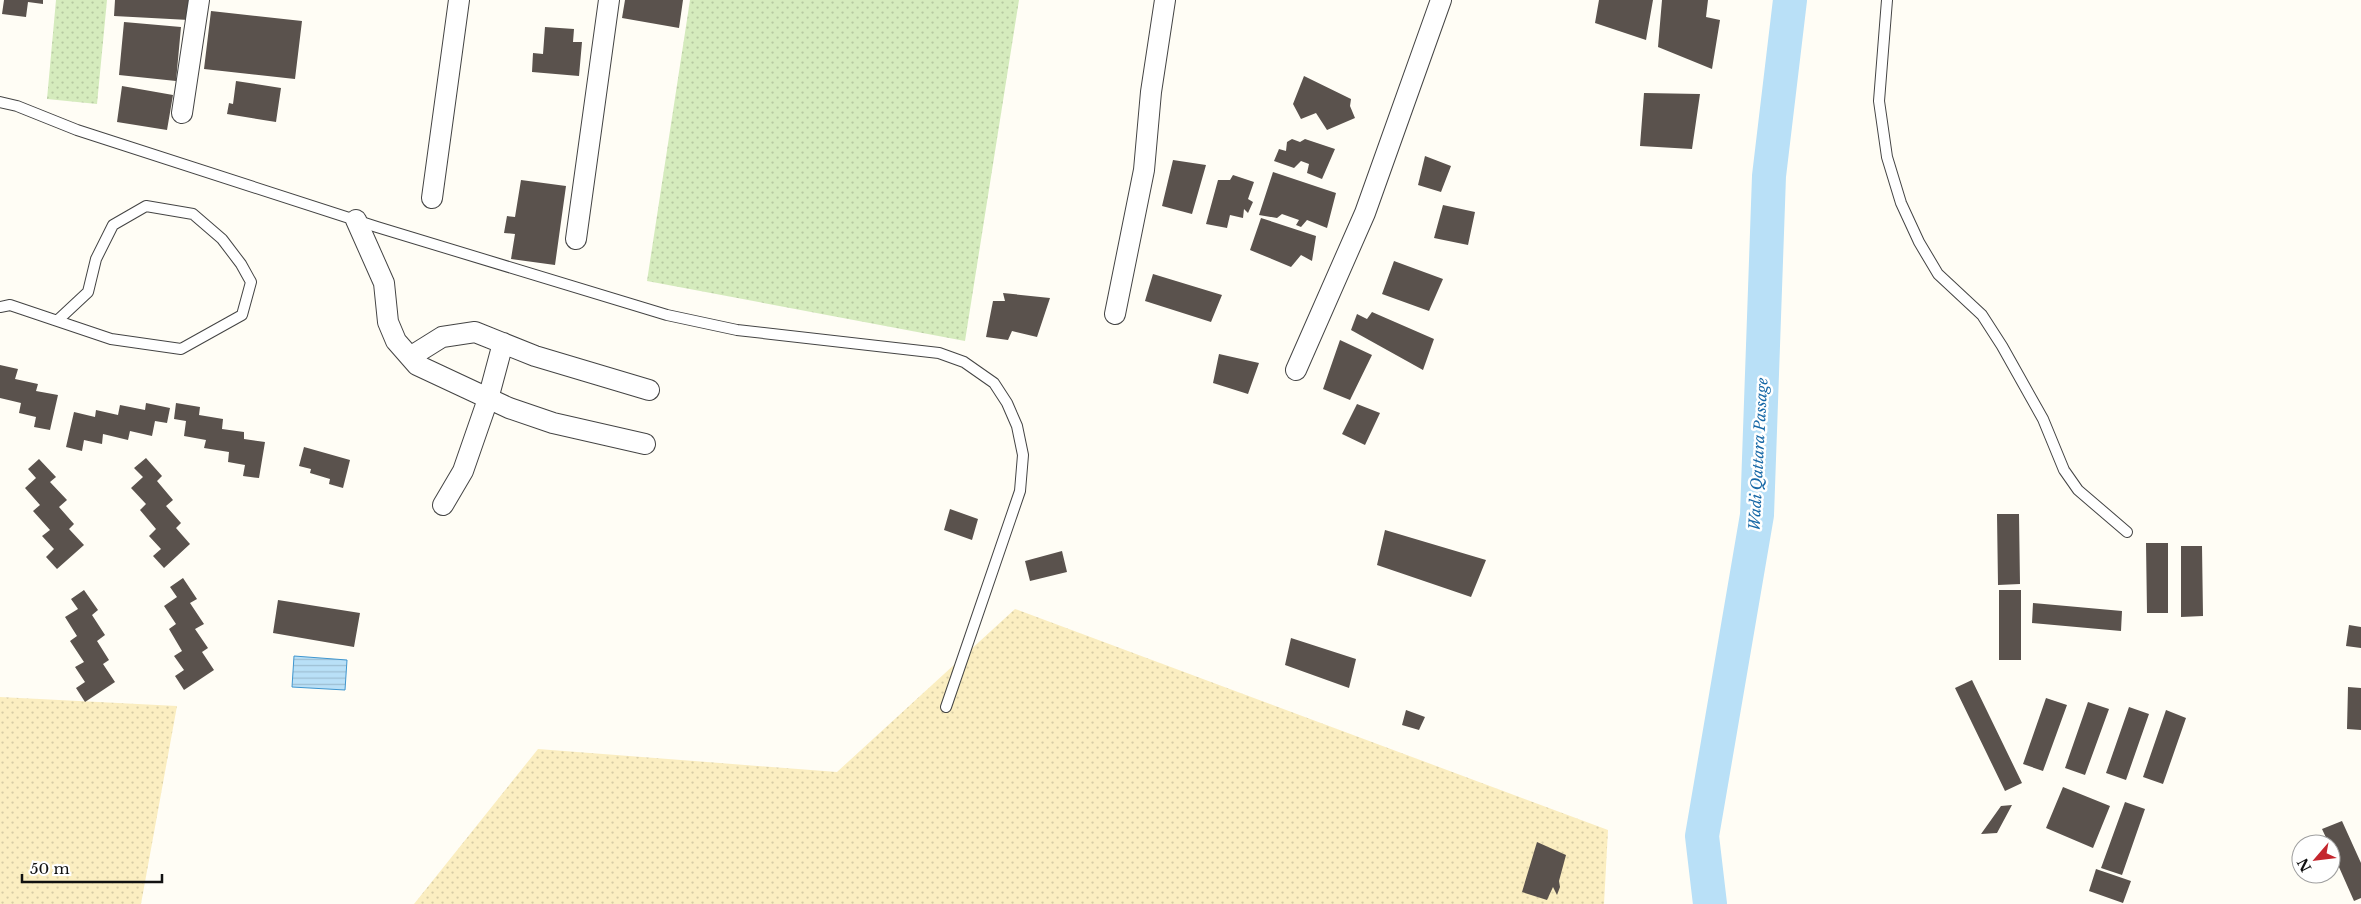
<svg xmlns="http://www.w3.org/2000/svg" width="2361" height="904" viewBox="0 0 2361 904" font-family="'Libre Baskerville',serif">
<defs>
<pattern id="grass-dots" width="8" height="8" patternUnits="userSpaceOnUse" patternTransform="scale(1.25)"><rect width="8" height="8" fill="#d5ebbd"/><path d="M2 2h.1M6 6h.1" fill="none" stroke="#b6c8a1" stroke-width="1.8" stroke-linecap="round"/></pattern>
<pattern id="sand-dots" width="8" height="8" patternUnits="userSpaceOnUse" patternTransform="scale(1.25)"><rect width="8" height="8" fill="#fbeec1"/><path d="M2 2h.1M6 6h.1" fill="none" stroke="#d6cba5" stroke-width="1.8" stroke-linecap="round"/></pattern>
<pattern id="water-rules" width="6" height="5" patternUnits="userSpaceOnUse" patternTransform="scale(1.25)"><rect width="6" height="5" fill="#b9e0f7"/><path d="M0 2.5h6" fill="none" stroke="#9ebfd3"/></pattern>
</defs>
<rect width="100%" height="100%" fill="#fffdf5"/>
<path fill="url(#grass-dots)" d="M 56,0 L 107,0 L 97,104 L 47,99 Z
M 690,0 L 1019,0 L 965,341 L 647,281 Z"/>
<path fill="url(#sand-dots)" d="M 1015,609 L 1608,830 L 1604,904 L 414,904 L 538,749 L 837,772 Z
M 0,697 L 177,706 L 141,904 L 0,904 Z"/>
<path fill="url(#water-rules)" stroke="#3f96cf" d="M 294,656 L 347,660 L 345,690 L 292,687 Z"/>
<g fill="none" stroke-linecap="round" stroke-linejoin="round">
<path stroke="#b9e0f7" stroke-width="34" d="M 1710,904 L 1702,836 L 1757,515 L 1769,176 L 1790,0"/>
</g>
<path fill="#5a524d" d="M 4,0 L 43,0 L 43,4 L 28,2 L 26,17 L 2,14 Z
M 115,0 L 190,0 L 189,20 L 114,16 Z
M 625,0 L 683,0 L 679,28 L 622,18 Z
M 1599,0 L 1653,0 L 1646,40 L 1595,23 Z
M 1662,0 L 1708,0 L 1706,17 L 1720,20 L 1712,69 L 1658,47 Z
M 211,11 L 302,21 L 295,79 L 204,69 Z
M 124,22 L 181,27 L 176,81 L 119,75 Z
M 545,27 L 574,29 L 573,42 L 582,42 L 579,76 L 532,72 L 533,53 L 543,54 Z
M 1304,76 L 1351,99 L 1350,106 L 1355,118 L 1327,130 L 1316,113 L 1301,119 L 1293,104 Z
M 236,81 L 281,88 L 276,122 L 227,114 L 229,103 L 233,104 Z
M 122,86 L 173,95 L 167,130 L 117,122 Z
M 1644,93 L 1700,94 L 1692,149 L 1640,146 Z
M 1292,139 L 1300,142 L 1305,139 L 1335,149 L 1322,179 L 1307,173 L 1309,164 L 1301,161 L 1294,168 L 1274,161 L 1279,149 L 1286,151 L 1287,142 Z
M 1425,156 L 1451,166 L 1441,192 L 1418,185 Z
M 1173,160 L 1206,165 L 1192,214 L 1162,206 Z
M 1273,172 L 1336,193 L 1327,228 L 1307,220 L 1301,227 L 1296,225 L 1299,220 L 1282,214 L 1277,218 L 1259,215 Z
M 1233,175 L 1254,182 L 1248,199 L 1253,202 L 1248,213 L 1244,209 L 1243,218 L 1230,215 L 1227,228 L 1206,224 L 1218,180 L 1230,180 Z
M 521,180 L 566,186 L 555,265 L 511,259 L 515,234 L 504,233 L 507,216 L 515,217 Z
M 1443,205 L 1475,212 L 1468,245 L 1434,238 Z
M 1261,218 L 1316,236 L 1312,261 L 1301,255 L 1291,267 L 1250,250 Z
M 1394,261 L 1443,279 L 1429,311 L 1382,294 Z
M 1153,274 L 1222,295 L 1211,322 L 1145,301 Z
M 1003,293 L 1050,298 L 1037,337 L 1012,331 L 1008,340 L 986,337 L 993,301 L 1005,301 Z
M 1372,312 L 1434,339 L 1423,370 L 1351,330 L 1357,314 L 1367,319 Z
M 1340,340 L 1372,355 L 1350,400 L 1323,389 Z
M 1219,354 L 1259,363 L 1248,394 L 1213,383 Z
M 0,365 L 18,369 L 15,379 L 38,384 L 36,391 L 58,395 L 50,430 L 34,427 L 36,417 L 19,413 L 21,403 L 0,398 Z
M 146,403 L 170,408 L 167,423 L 155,421 L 152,436 L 130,431 L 128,440 L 103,434 L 102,444 L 84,440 L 82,451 L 66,447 L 74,412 L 95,417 L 96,410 L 118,415 L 120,405 L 145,410 Z
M 176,403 L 200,407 L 199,415 L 223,419 L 222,429 L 244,432 L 244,439 L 265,442 L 259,478 L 243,476 L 245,465 L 228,462 L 229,452 L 204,448 L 206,440 L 184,436 L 186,421 L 174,419 Z
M 1357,404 L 1380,413 L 1365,445 L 1342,434 Z
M 304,447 L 350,460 L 343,488 L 329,484 L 330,479 L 310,473 L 311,469 L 299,466 Z
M 146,458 L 162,476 L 157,481 L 173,500 L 166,506 L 181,523 L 176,528 L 190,544 L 164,568 L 153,556 L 161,549 L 149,536 L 156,529 L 140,510 L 146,504 L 131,488 L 143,477 L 134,468 Z
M 39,459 L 56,477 L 50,482 L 67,500 L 59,507 L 74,524 L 69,529 L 84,545 L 57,569 L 46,557 L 54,549 L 42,536 L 50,530 L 33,511 L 40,505 L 25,488 L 36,478 L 28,469 Z
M 950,509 L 978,519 L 972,540 L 944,530 Z
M 1997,514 L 2019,514 L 2020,584 L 1998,585 Z
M 1385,530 L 1486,560 L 1471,597 L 1377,565 Z
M 2146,543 L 2168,543 L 2168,613 L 2147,613 Z
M 2181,546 L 2202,546 L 2203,616 L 2181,617 Z
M 1062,551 L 1067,572 L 1030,581 L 1025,561 Z
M 183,578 L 197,599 L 190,603 L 204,624 L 195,629 L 208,648 L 202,652 L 214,670 L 184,690 L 175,676 L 184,670 L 174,656 L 182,651 L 169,629 L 176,624 L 164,606 L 177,597 L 170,587 Z
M 84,590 L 98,610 L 92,615 L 105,635 L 97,641 L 109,660 L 103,664 L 115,682 L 85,702 L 76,688 L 85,682 L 75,667 L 84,662 L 70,641 L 77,636 L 65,617 L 78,609 L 71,599 Z
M 1999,590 L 2021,590 L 2021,660 L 1999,660 Z
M 278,600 L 360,613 L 354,647 L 273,633 Z
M 2033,603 L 2122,611 L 2121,631 L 2032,623 Z
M 2349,625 L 2361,627 L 2361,648 L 2346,646 Z
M 1291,638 L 1356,659 L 1349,688 L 1285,665 Z
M 1972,680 L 2022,783 L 2005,791 L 1955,688 Z
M 2348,687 L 2361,688 L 2361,730 L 2347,729 Z
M 2046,698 L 2067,705 L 2043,771 L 2023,764 Z
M 2088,702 L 2109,709 L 2085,775 L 2065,768 Z
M 2129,707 L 2149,714 L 2126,780 L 2106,773 Z
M 1406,710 L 1425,717 L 1419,730 L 1402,725 Z
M 2166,710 L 2186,718 L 2163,784 L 2143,777 Z
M 2063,787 L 2110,806 L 2093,848 L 2046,828 Z
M 2125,802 L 2145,809 L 2122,875 L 2101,868 Z
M 2012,805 L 1997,833 L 1981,834 L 2001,806 Z
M 2342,821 L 2361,863 L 2361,898 L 2354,901 L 2331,849 L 2331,844 L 2329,844 L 2322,829 Z
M 1537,842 L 1566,855 L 1559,881 L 1560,887 L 1557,895 L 1553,887 L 1547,900 L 1522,892 Z
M 2096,869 L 2131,881 L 2123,903 L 2089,891 Z"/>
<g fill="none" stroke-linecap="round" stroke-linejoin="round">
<g stroke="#444" stroke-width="12">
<path id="service" d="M 1887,0 L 1879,101 L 1887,157 L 1901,203 L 1919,242 L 1938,274 L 1982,315 L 2002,346 L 2043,419 L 2064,470 L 2078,490 L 2127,532
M 0,102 L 17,106 L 77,130 L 377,227 L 667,315 L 737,330 L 939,353 L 964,362 L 994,383 L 1007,403 L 1017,426 L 1023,455 L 1020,491 L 946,707
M 0,307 L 10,305 L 111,339 L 181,349 L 242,315 L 251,282 L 241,264 L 222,239 L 193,214 L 146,206 L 113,225 L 96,259 L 88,292 L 58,320"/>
</g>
<g stroke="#444" stroke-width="22">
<path id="minor" d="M 182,113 L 199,0
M 432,198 L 459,0
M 356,220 L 384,283 L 388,322 L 396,341 L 417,365 L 509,408 L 553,423 L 645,444
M 576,239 L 609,0
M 1115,314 L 1144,170 L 1151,92 L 1165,0
M 410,357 L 442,337 L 475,332 L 535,356 L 649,390
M 1296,370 L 1365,213 L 1441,0
M 443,505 L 463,471 L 488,399 L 503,343"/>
</g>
<use href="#service" stroke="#fff" stroke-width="10"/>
<use href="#minor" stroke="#fff" stroke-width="20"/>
</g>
<g text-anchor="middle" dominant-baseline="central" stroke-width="5" stroke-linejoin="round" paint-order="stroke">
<g font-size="15" font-style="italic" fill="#1768a6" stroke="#fff">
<text transform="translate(1758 454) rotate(-87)">Wadi Qattara Passage</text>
</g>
</g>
<g transform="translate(2316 859) rotate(242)"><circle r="24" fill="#ffffff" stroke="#a0a0a0"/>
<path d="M0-4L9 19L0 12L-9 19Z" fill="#c4262e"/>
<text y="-8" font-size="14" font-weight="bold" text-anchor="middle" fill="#111111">N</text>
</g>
<path d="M22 874v8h140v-8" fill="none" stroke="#111111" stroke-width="2.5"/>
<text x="30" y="874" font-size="15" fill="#111111" stroke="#ffffff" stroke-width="4" paint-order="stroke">50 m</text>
</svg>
